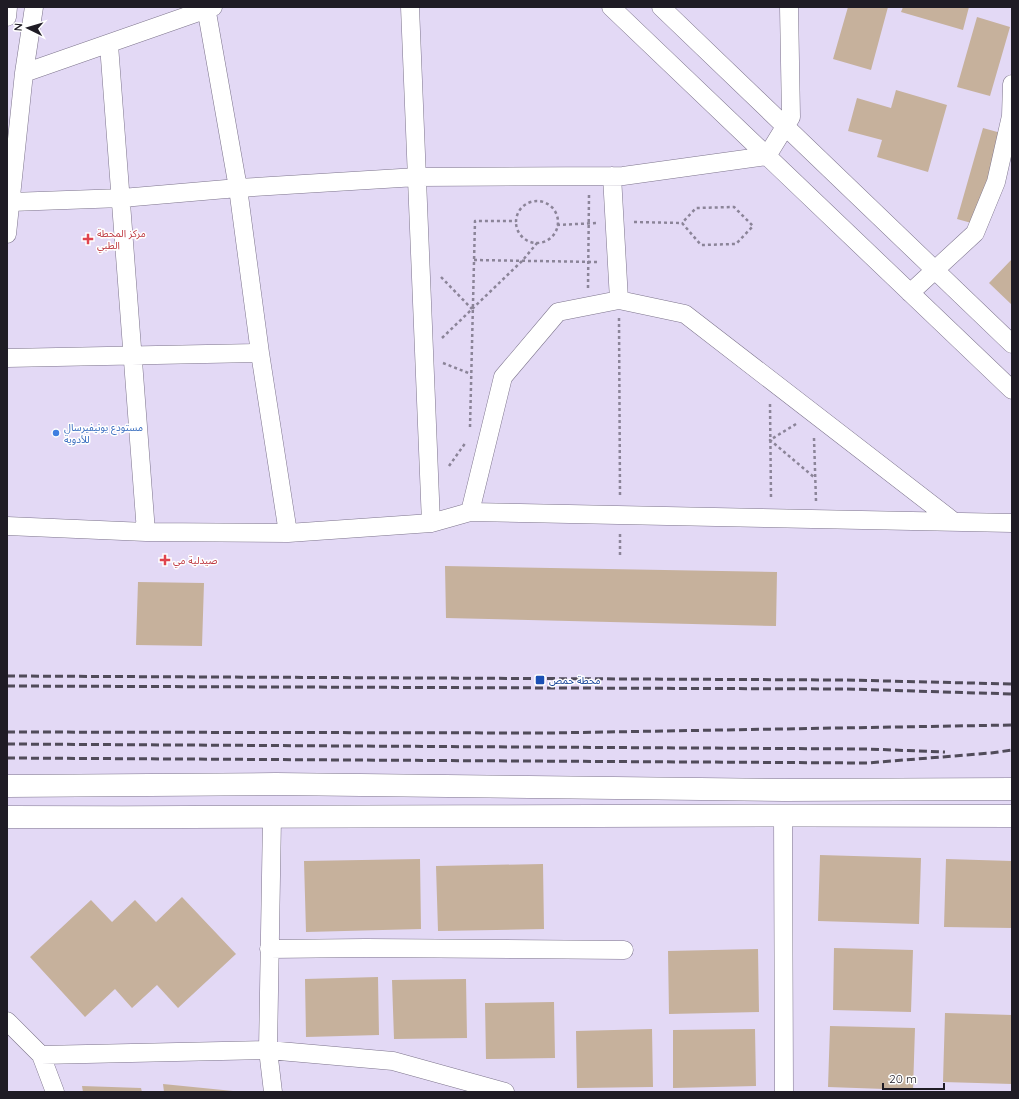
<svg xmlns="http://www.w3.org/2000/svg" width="1019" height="1099" viewBox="0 0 1019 1099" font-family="Quicksand,'Noto Sans Arabic',sans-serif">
<rect width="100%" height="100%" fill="#e3d9f5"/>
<path fill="#c6b19c" d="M 848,7 L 888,7 L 871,70 L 833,59 Z
M 903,7 L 969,7 L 963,30 L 901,12 Z
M 977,17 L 1010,27 L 990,96 L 957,87 Z
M 896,90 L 947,105 L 928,172 L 877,157 L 882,140 L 848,131 L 857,98 L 891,108 Z
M 983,128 L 1001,133 L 975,224 L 957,219 Z
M 1012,259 L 1012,305 L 989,283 Z
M 445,566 L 777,572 L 776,626 L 446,618 Z
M 138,582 L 204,583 L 202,646 L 136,645 Z
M 820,855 L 921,858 L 919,924 L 818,921 Z
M 420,859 L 421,929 L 306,932 L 304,861 Z
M 946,859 L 1012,861 L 1012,928 L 944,927 Z
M 543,864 L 544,929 L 438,931 L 436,866 Z
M 182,897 L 236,954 L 178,1008 L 157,985 L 132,1008 L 115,989 L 85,1017 L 30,957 L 91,900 L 112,922 L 135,900 L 156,922 Z
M 834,948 L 913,950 L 911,1012 L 833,1010 Z
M 758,949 L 759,1012 L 669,1014 L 668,951 Z
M 378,977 L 379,1035 L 306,1037 L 305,979 Z
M 466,979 L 467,1038 L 394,1039 L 392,980 Z
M 554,1002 L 555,1058 L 486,1059 L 485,1003 Z
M 945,1013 L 1012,1015 L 1012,1084 L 943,1082 Z
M 830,1026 L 915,1028 L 913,1090 L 828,1087 Z
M 652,1029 L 653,1087 L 577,1088 L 576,1031 Z
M 755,1029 L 756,1086 L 673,1088 L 673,1030 Z
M 163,1084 L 233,1091 L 233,1092 L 164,1092 Z
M 82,1086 L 141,1088 L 142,1092 L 83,1092 Z"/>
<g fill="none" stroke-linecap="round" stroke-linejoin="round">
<g stroke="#7d748c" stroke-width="19">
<path id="street" d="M 206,7 L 238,188 L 260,353 L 288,533
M 410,7 L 431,523
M 611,7 L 1012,390
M 661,7 L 1012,344
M 7,17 L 8,7
M 109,45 L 146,532
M 24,73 L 213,7
M 612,176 L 619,300
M 11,202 L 122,198 L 238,188 L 417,177 L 623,176 L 767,156 L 791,117 L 789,7
M 7,234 L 24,73 L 34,7
M 910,293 L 975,233 L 996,182 L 1011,116 L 1012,84
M 7,358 L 260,353
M 470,512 L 503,377 L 558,312 L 619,300 L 685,314 L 953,521
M 7,526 L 146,532 L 288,533 L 431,523 L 470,512 L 1012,523
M 783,814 L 784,1092
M 272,818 L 268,1050 L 273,1092
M 269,949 L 366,948 L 624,950
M 7,1021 L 41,1055 L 55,1092
M 41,1055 L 268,1050 L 393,1061 L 505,1092"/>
</g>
<g stroke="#7d748c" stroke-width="23">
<path id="primary" d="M 7,786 L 276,784 L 784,790 L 1012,789
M 7,817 C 342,818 677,814 1012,816"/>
</g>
<path stroke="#8b8498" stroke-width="2.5" stroke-dasharray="3 3" stroke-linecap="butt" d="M516 222a21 21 0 1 1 42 0a21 21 0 1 1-42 0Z
M 634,222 L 682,223 L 701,245 L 736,244 L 753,226 L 734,207 L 696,208 L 682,223
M 557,225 L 597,223
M 474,260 L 597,262
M 441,277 L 472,309
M 588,288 L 589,195
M 619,318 L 620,495
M 442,338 L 522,261 L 538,242
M 443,363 L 471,374
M 770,404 L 771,499
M 796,424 L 770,440 L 815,478
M 470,427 L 475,221 L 516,221
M 814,438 L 816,501
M 449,466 L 466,442
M 620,534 L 620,557"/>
<use href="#street" stroke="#fff" stroke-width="18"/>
<use href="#primary" stroke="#fff" stroke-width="22"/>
<path stroke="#504b59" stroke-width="3" stroke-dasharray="8 4" stroke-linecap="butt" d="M 7,676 L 845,680 L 1012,684
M 7,686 L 847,689 L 1012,694
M 7,732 L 548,733 L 1012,725
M 7,744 L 867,749 L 945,752
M 7,758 L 867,763 L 991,753 L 1012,750"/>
</g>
<g fill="#e0444e" stroke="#fff" stroke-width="1.5">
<path d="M86 233h4v4h4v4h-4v4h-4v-4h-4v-4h4z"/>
<path d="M163 554h4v4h4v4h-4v4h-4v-4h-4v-4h4z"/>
</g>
<circle fill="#3f7fe0" stroke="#fff" stroke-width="1.5" cx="56" cy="433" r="4"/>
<rect fill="#1a4fb4" stroke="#fff" stroke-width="1.5" x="535" y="675" width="10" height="10" rx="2"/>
<g text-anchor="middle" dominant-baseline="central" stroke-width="3" stroke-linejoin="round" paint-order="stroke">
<g font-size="10" fill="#be3a42" stroke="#fff" text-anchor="start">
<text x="97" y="233">مركز المحطة<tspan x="97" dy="12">الطبي</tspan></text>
<text x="173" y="560">صيدلية مي</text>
</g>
<g font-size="10" fill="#366cbe" stroke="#fff" text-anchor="start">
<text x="64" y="427">مستودع يونيفيرسال<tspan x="64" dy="12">للأدوية</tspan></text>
</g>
<g font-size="10" fill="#164399" stroke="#fff" text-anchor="start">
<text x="549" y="680">محطة حمص</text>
</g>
</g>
<rect width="1019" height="1099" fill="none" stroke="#1f1c25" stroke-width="16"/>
<g transform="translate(28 28) rotate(275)" stroke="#ffffff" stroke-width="3" paint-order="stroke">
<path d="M0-3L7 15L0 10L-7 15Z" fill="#1f1c25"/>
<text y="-6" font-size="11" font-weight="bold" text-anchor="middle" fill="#1f1c25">N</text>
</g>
<path d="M883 1083v6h61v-6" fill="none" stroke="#1f1c25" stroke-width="2"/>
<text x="889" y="1083" font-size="12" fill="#1f1c25" stroke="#ffffff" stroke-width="3" paint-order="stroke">20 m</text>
</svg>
